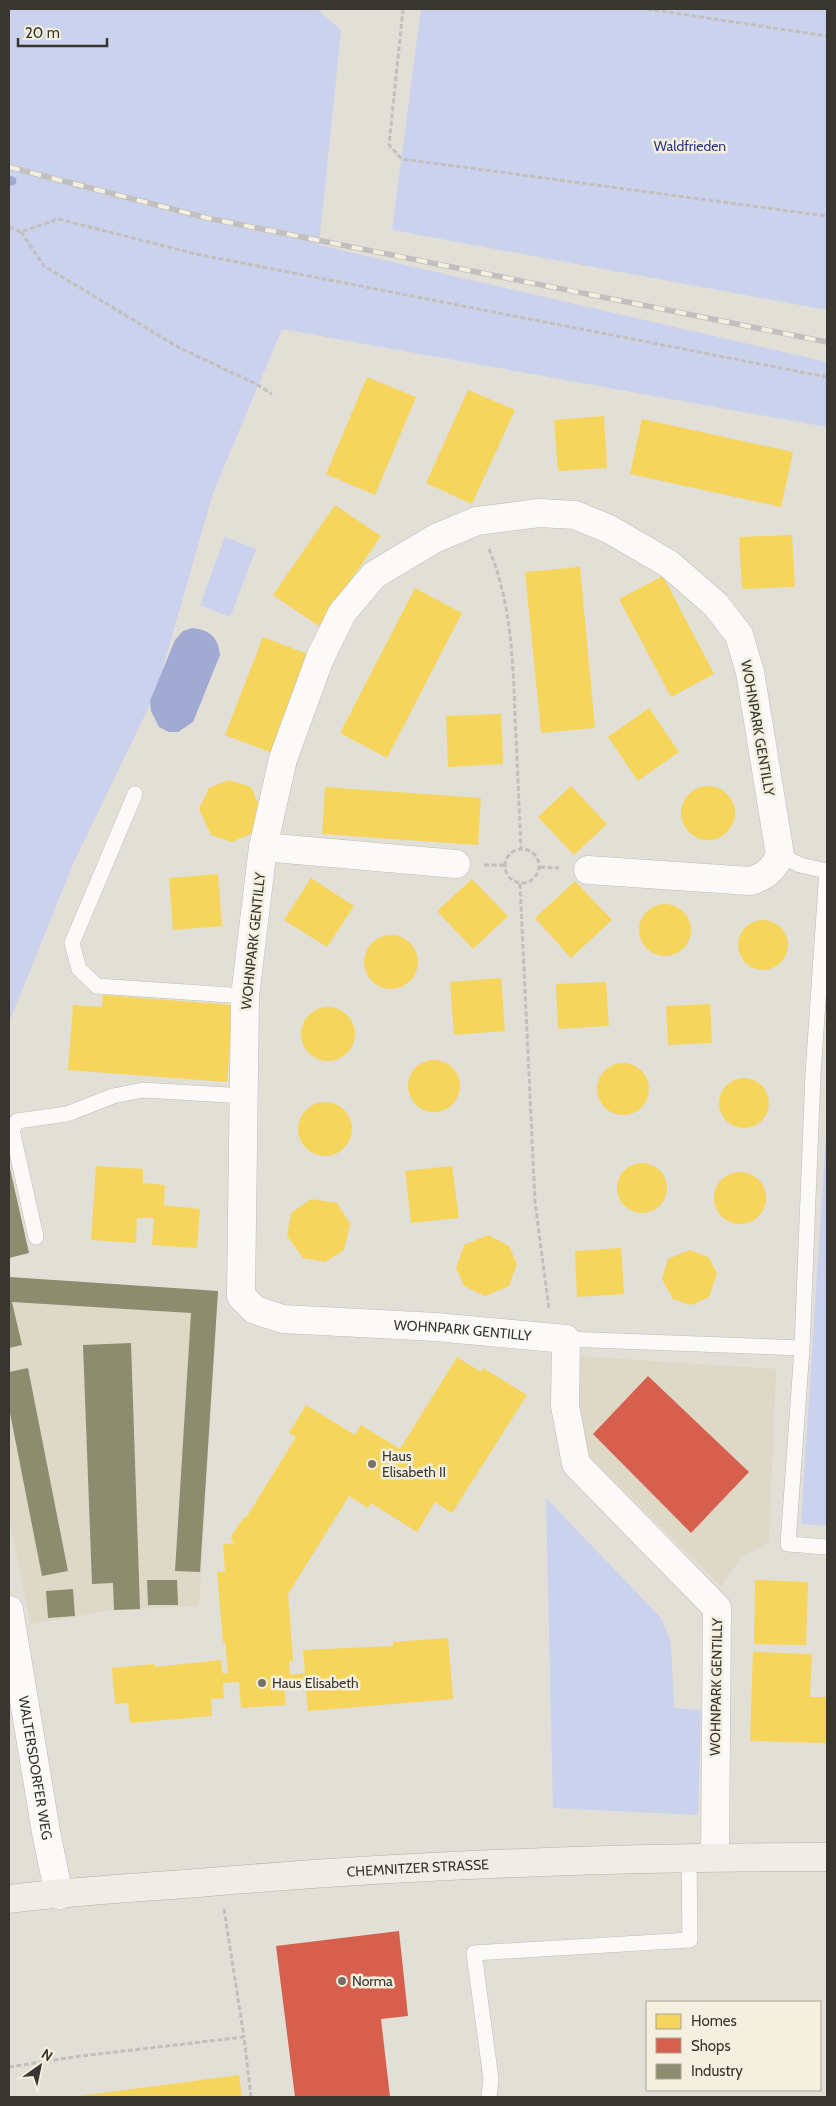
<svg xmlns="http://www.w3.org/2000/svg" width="836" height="2106" viewBox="0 0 836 2106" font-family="Cabin,sans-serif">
<rect width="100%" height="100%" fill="#e2dfd6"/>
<path fill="#ded9c7" d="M 9,1277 L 218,1291 L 199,1606 L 114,1610 L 31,1624 L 9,1519 Z
M 580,1356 L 776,1369 L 769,1542 L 741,1558 L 721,1586 L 587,1454 L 578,1414 Z"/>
<path fill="#cbd2ed" d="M 9,9 L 317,9 L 341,30 L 319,245 L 827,362 L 827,427 L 282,329 L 213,493 L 156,692 L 73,864 L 9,1023 Z
M 421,9 L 827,9 L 827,310 L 392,230 Z
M 225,537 L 256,549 L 230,617 L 200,605 Z
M 827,1119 L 827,1526 L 801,1524 Z
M 546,1498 L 661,1618 L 671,1642 L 674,1708 L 701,1710 L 698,1815 L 553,1808 Z"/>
<path fill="#a0aad3" d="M 192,628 C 210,630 218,637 220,655 L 193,722 L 178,732 L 169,732 L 159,727 L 151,711 L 150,701 L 175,640 L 183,631 Z"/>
<path fill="#f6d55c" d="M 367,377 L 416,397 L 375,495 L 326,474 Z
M 468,390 L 515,410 L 472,504 L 426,483 Z
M 604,416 L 607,468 L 558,471 L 554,420 Z
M 642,419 L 793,452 L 781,507 L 630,474 Z
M 335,505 L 381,536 L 319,626 L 273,595 Z
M 792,535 L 795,587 L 742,589 L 739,537 Z
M 580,567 L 595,728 L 541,733 L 525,572 Z
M 663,576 L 714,674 L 671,697 L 619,599 Z
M 415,588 L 462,613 L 387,758 L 340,733 Z
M 263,637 L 313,656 L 275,754 L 225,735 Z
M 649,708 L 679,752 L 638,781 L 608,737 Z
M 501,714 L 503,764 L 448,767 L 446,716 Z
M 229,780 L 251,787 L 262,812 L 252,833 L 232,842 L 211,835 L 199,809 L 209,788 Z
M681 813a27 27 0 1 1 54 0a27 27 0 1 1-54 0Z
M 571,786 L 607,824 L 574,855 L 538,817 Z
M 325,787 L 481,798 L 478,845 L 322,834 Z
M 218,874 L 222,926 L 173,930 L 169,878 Z
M 311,878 L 354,906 L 327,947 L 284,920 Z
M 472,879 L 508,916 L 473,949 L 437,911 Z
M 575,881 L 612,920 L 571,958 L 535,918 Z
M639 930a26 26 0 1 1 52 0a26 26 0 1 1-52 0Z
M738 945a25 25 0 1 1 50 0a25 25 0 1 1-50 0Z
M364 962a27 27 0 1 1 54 0a27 27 0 1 1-54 0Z
M 501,978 L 505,1031 L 454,1035 L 450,982 Z
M 606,982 L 609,1026 L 558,1029 L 556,984 Z
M 103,995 L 233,1005 L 227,1082 L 68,1070 L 73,1005 L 102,1007 Z
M 710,1004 L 712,1043 L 668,1045 L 666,1006 Z
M301 1034a27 27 0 1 1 54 0a27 27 0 1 1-54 0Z
M408 1086a26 26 0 1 1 52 0a26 26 0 1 1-52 0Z
M597 1089a26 26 0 1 1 52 0a26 26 0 1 1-52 0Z
M719 1103a25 25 0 1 1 50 0a25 25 0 1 1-50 0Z
M298 1129a27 27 0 1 1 54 0a27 27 0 1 1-54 0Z
M617 1188a25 25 0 1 1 50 0a25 25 0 1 1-50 0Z
M 96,1166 L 143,1169 L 143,1183 L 165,1185 L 164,1205 L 200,1209 L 197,1248 L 152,1245 L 154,1218 L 137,1218 L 136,1243 L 91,1240 Z
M 452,1166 L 459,1218 L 411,1223 L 405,1171 Z
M714 1198a26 26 0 1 1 52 0a26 26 0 1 1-52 0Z
M 311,1199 L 337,1203 L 350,1224 L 344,1250 L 325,1262 L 303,1258 L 287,1236 L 291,1213 Z
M 488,1235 L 509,1246 L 517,1264 L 509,1286 L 485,1296 L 464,1286 L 456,1268 L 464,1245 Z
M 621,1248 L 624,1294 L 577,1297 L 575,1251 Z
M 690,1250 L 708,1257 L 717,1273 L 709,1297 L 691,1305 L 673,1299 L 662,1279 L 668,1259 Z
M 457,1357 L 481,1372 L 483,1368 L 527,1395 L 452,1513 L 435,1502 L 417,1532 L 371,1503 L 368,1508 L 349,1496 L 288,1594 L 293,1661 L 289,1661 L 290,1675 L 305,1673 L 303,1650 L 393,1646 L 393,1642 L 448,1638 L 453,1699 L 308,1711 L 305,1683 L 284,1685 L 286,1705 L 241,1708 L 239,1682 L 223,1683 L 224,1698 L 211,1699 L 212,1716 L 130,1723 L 128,1703 L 115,1704 L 112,1668 L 155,1664 L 155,1667 L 221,1660 L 222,1673 L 228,1673 L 225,1642 L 223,1642 L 217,1572 L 225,1572 L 223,1544 L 235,1543 L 231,1540 L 232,1535 L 244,1517 L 246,1518 L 296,1437 L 289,1433 L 306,1405 L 355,1435 L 361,1425 L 400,1449 Z
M 755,1580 L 808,1582 L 806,1645 L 754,1644 Z
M 753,1652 L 812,1654 L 810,1697 L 827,1697 L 827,1743 L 750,1741 Z
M 239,2075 L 242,2097 L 80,2097 L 80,2096 Z"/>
<path fill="#d6604d" d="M 648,1376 L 749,1472 L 691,1533 L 593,1434 Z
M 399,1931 L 408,2016 L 381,2019 L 390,2097 L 295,2097 L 276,1946 Z"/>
<path fill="#8c8c6e" d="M 9,1164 L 29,1253 L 9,1258 Z
M 9,1277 L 218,1291 L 200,1572 L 175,1571 L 191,1313 L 12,1302 L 22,1345 L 9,1348 Z
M 131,1343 L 140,1609 L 114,1610 L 113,1583 L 92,1584 L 83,1345 Z
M 28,1368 L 68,1571 L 42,1576 L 9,1408 L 9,1372 Z
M 147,1580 L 177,1580 L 178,1605 L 148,1605 Z
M 73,1589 L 75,1616 L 48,1618 L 46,1591 Z"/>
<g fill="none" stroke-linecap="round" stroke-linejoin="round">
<path stroke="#a0aad3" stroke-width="9" d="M 9,180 L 12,181"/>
<g stroke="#bebcb5" stroke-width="16">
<path id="service" d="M 135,794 L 72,943 L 79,969 L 97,986 L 245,996
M 780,855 L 800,865 L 827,871
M 827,871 L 813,1074 L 802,1348 L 788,1544 L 827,1547
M 36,1237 L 12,1130 L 17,1121 L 67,1114 L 113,1096 L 143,1090 L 245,1096
M 566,1339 L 802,1348
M 489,2097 L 491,2079 L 474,1953 L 690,1940 L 689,1859"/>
</g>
<g stroke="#bebcb5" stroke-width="29">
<g id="minor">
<path d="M 263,847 L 456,864"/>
<path id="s1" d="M 588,870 L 750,881 C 766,876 773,870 780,855 L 750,672 L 739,635 L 716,605 L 669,564 L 609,529 L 575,515 L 539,513 L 477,521 L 436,538 L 374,575 L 342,613 L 320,658 L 283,759 L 263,847 L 245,996 L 241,1296 L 255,1310 L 283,1319 L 436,1327 L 566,1339 L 565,1406 L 576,1464 L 717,1608 L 715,1857"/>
<path id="s2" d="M 9,1610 L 46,1832 L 59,1895"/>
</g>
</g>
<g stroke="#b7b2a3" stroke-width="29">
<g id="primary">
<path id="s3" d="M 9,1899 C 71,1891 135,1888 198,1883 C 407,1865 617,1857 827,1857"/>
</g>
</g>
<path stroke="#c1c0bd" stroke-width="3" stroke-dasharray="5 2.5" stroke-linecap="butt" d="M 403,9 L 389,145 L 402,159 L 827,216
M 647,9 L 827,36
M 9,227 L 21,232 L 58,219 L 196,254 L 827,377
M 21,232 L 44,266 L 178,347 L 258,385 L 272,394
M 489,549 C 511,602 513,659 515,715 C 517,759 519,804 521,849
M505 866a17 17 0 1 1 34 0a17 17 0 1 1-34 0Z
M 484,865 L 505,865
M 540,867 L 559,868
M 520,884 L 535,1202 L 549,1309
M 224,1909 L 244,2037
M 9,2067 L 81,2056 L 244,2037 L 251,2097"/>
<use href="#service" stroke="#fbfaf9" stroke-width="15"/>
<use href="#minor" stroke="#fbfaf9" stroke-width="28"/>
<use href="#primary" stroke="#efede5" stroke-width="28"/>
<g stroke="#c2c0be" stroke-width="5.5">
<path id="rail" d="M 9,167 L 207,218 L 827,342"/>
</g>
<use href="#rail" stroke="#f4efde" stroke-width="4" stroke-dasharray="11" stroke-linecap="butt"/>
</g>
<g fill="#74716a" stroke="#f4efde" stroke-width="2">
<circle cx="372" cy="1464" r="5"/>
<circle cx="262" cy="1683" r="5"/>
<circle cx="342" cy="1981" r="5"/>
</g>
<g text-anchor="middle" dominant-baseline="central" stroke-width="5" stroke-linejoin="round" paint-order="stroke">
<g font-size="14" fill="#2c3781" stroke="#f4efde">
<text x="690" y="146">Waldfrieden</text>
</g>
<g font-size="14" fill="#383630" stroke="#f4efde">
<text transform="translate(758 728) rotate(80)">WOHNPARK GENTILLY</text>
<text transform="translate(253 941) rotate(-84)">WOHNPARK GENTILLY</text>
<text stroke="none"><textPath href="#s1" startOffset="1826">WOHNPARK GENTILLY</textPath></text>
<text transform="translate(716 1687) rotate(-89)">WOHNPARK GENTILLY</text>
<text stroke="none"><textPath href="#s2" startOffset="160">WALTERSDORFER WEG</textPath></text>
<text stroke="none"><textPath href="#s3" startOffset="410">CHEMNITZER STRASSE</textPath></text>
</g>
<g font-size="14" fill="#383630" stroke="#f4efde" text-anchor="start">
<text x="382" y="1456">Haus<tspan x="382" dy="16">Elisabeth II</tspan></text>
<text x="272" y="1683">Haus Elisabeth</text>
<text x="352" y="1981">Norma</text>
</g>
</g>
<rect width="836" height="2106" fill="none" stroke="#383630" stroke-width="20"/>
<rect x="646" y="2001" width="175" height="90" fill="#f4efde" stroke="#a9a598"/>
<rect x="656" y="2014" width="25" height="15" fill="#f6d55c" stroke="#a9a598"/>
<text x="691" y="2026" font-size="15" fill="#383630">Homes</text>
<rect x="656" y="2038" width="25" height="15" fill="#d6604d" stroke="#a9a598"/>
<text x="691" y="2051" font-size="15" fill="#383630">Shops</text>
<rect x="656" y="2064" width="25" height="15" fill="#8c8c6e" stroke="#a9a598"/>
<text x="691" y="2076" font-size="15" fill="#383630">Industry</text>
<g transform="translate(40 2066) rotate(33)" stroke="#f4efde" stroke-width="4" paint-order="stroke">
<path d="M0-4L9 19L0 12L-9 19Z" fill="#383630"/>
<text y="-8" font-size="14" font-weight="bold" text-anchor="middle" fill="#383630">N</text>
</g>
<path d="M18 38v8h89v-8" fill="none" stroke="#383630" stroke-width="2.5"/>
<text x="25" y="38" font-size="15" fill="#383630" stroke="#f4efde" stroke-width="4" paint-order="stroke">20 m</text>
</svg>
